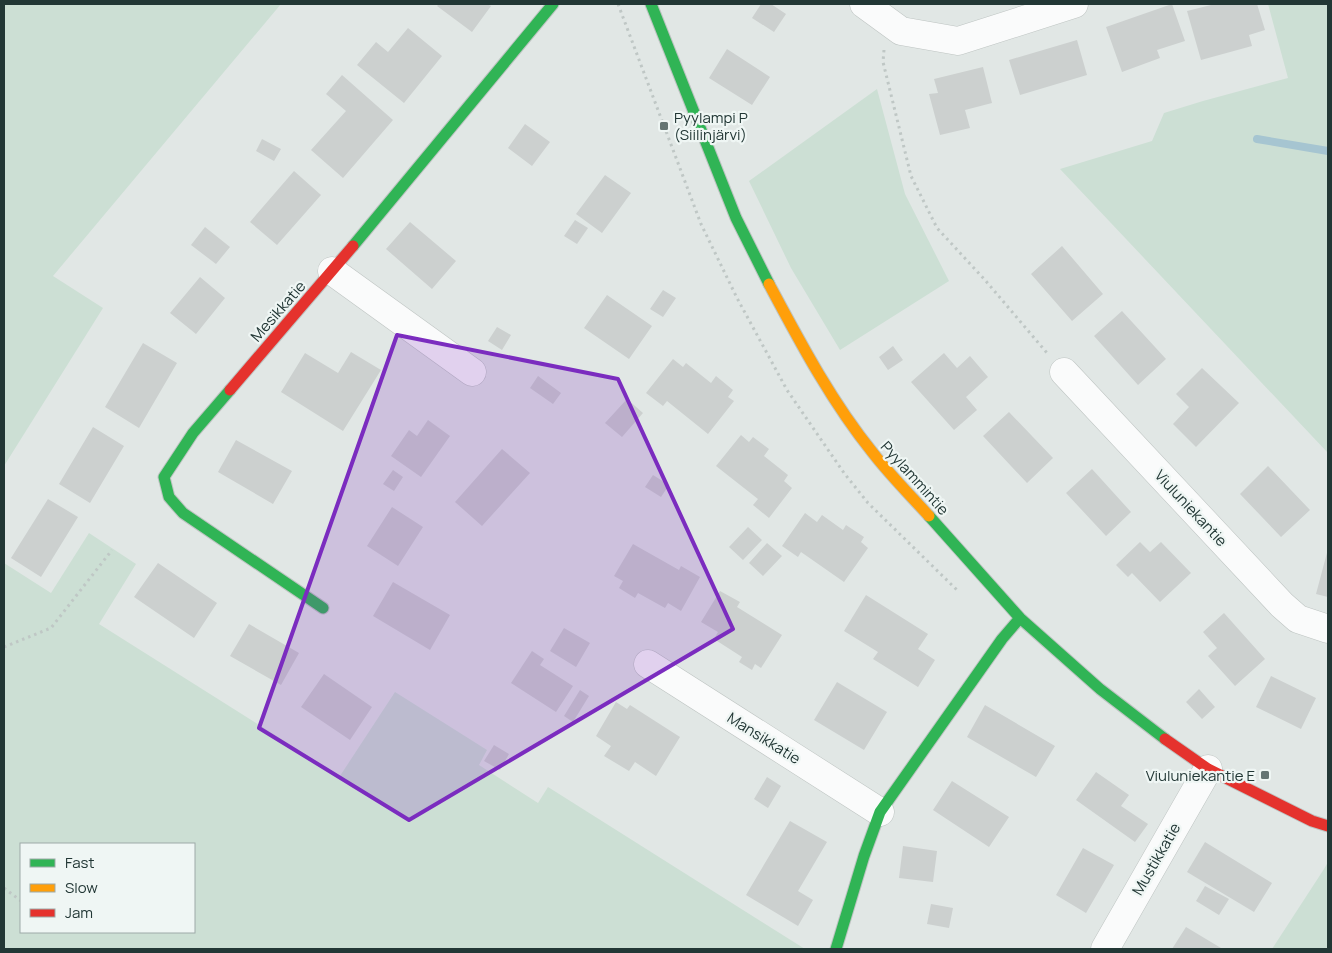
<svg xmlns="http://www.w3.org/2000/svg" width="1332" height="953" viewBox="0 0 1332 953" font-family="Manrope,sans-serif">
<rect width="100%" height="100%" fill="#e1e7e5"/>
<path fill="#ccdfd4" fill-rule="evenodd" d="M 4,4 L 281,4 L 53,276 L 103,308 L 4,466 Z
M 1268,4 L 1328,4 L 1328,453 L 1060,169 L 1152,141 L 1164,113 L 1203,101 L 1288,78 Z
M 877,89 L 905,194 L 949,281 L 840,350 L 791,268 L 749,181 Z
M 89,533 L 136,564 L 99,624 L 340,776 L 395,692 L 487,750 L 479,765 L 538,803 L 548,787 L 805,949 L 4,949 L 4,563 L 51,593 ZM 194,844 L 194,932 L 21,932 L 21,844 Z
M 1328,862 L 1328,949 L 1272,949 L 1324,869 Z"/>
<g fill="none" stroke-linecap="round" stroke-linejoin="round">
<path stroke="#a6c5d1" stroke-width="8" d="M 1257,139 L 1328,151"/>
</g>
<path fill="#ccd0cf" d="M 439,4 L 487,4 L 491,6 L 472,32 L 437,6 Z
M 761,4 L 771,4 L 786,14 L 774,32 L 752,18 Z
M 1172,4 L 1185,41 L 1157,50 L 1160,58 L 1122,72 L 1106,27 Z
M 1215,4 L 1257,4 L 1265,30 L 1249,35 L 1252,46 L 1201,60 L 1187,11 Z
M 408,28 L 442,56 L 404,103 L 357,65 L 376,42 L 388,52 Z
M 1077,40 L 1087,75 L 1020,95 L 1009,60 Z
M 727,49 L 770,77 L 752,105 L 709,78 Z
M 983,67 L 992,103 L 965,110 L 970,128 L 940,135 L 929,94 L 938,93 L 934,79 Z
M 342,75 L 393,120 L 343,178 L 311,150 L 346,111 L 326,94 Z
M 525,124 L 550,142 L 532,166 L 508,148 Z
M 262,139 L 281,149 L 274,161 L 256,151 Z
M 294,171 L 321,195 L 277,245 L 250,222 Z
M 605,175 L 631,193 L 602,233 L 576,214 Z
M 575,220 L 588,228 L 577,244 L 564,236 Z
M 410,222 L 456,261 L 432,289 L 386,249 Z
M 205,227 L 230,247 L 216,264 L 191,245 Z
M 1062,246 L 1103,294 L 1072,321 L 1031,274 Z
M 200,277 L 225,298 L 196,334 L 170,313 Z
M 663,290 L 676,298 L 663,317 L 650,309 Z
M 607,295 L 652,326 L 629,359 L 584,328 Z
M 1122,311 L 1166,359 L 1138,385 L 1094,336 Z
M 497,327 L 511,335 L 502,350 L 488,341 Z
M 143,343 L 177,363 L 139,428 L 105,407 Z
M 893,346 L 903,360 L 888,370 L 879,357 Z
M 351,352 L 381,370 L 343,431 L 281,392 L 305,353 L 338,373 Z
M 944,353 L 957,368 L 970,356 L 988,377 L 966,397 L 977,410 L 954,430 L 911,382 Z
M 673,359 L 683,367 L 686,363 L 711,383 L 716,376 L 733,390 L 728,397 L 734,401 L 708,434 L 667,401 L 663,406 L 646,393 Z
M 1202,368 L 1239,403 L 1196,447 L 1173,424 L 1189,407 L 1176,394 Z
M 538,376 L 561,393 L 553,404 L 530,388 Z
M 627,399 L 643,413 L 622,437 L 605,423 Z
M 1009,412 L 1053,458 L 1027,483 L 983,436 Z
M 428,420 L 450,436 L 421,477 L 391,456 L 409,430 L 417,436 Z
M 93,427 L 124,446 L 90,503 L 59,484 Z
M 741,435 L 749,442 L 753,437 L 769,449 L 764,456 L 788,475 L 784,481 L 792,488 L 769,518 L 753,505 L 758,499 L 716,466 Z
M 236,440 L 292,471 L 273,504 L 218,472 Z
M 502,449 L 530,473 L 482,526 L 455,502 Z
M 1268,466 L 1310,510 L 1281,537 L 1240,494 Z
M 1092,469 L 1131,512 L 1106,536 L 1066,493 Z
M 393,470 L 403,477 L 394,491 L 383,484 Z
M 653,475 L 669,485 L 661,497 L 645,487 Z
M 48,499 L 78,517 L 41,577 L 11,558 Z
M 392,507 L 423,527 L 398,566 L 367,546 Z
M 805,513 L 817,522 L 822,515 L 843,530 L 846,525 L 864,537 L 861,542 L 868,548 L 844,582 L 801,552 L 798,557 L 782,546 Z
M 748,527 L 762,540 L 743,560 L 729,547 Z
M 1140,542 L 1150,552 L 1161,542 L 1191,573 L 1160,602 L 1132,573 L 1128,577 L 1116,565 Z
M 767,543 L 782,556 L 763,576 L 749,563 Z
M 633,544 L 679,570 L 681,566 L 700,577 L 681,611 L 668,603 L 665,608 L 638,593 L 635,598 L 619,588 L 623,581 L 614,576 Z
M 1328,549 L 1328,597 L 1316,594 Z
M 158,563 L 217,603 L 194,638 L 134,597 Z
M 393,582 L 450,615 L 430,650 L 373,616 Z
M 720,591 L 740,602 L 737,607 L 782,635 L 761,668 L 755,664 L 752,670 L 739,662 L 742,657 L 714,639 L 718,632 L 701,622 Z
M 866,595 L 928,634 L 918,649 L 935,660 L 918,687 L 873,659 L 878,652 L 844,631 Z
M 1224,613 L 1265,659 L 1235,686 L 1208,656 L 1217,648 L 1203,632 Z
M 249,624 L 299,653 L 281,685 L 230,656 Z
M 564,628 L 590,643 L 576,667 L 550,651 Z
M 532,651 L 544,659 L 540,665 L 573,686 L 556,712 L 511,683 Z
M 324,674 L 372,707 L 350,740 L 301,707 Z
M 1271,676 L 1316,698 L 1301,729 L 1256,707 Z
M 837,682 L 887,712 L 864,750 L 814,720 Z
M 1199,689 L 1215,707 L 1202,719 L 1186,702 Z
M 580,690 L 589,696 L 573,722 L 564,716 Z
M 616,702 L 627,709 L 630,705 L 680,737 L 656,776 L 635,762 L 629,771 L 604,756 L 611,746 L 596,736 Z
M 985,705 L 1055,746 L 1036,777 L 967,737 Z
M 494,745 L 509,754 L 500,770 L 484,761 Z
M 1096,772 L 1129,795 L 1121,806 L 1148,824 L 1135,842 L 1076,800 Z
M 767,777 L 781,786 L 768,808 L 754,799 Z
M 952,781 L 1009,817 L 989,847 L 933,810 Z
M 790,821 L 827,842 L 798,891 L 813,900 L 798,926 L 746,895 Z
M 1205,842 L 1272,883 L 1254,912 L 1187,872 Z
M 903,846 L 937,851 L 933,882 L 899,878 Z
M 1083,848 L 1114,865 L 1086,913 L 1056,895 Z
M 1205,886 L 1229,899 L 1219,915 L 1196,901 Z
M 931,904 L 953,908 L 949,928 L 927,924 Z
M 1186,927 L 1221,948 L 1220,949 L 1172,949 Z"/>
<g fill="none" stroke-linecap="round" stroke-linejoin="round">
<g stroke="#bec4c2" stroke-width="29">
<path id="street" d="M 864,4 L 901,31 L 958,41 L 1074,4
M 332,271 L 472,372
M 1064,372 L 1282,605 L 1298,619 L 1328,629
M 648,664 L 880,812
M 1105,949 L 1208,769"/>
</g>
<g stroke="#bec4c2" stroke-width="13">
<path id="fast" d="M 651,4 L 736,218 L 769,284
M 353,246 L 553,4
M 230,390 L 193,433 L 164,477 L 169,497 L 183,513 L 323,608
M 929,516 L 1020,618 L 1100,689 L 1165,739
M 836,949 L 864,856 L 880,812 L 1002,639 L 1020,618"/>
</g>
<g stroke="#bec4c2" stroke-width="13">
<path id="slow" d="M 769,284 C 800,342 831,401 873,453 C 890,475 910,495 929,516"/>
</g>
<g stroke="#bec4c2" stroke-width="13">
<path id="jam" d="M 230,390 L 353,246
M 1165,739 L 1208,769 L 1312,821 L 1328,826"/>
</g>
<path stroke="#bfc7c5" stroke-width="3" stroke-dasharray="2.5 4" stroke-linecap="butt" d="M 618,4 L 701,224 L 737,298 L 787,390 L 844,473 L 868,503 L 958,591
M 884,50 L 883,62 L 911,176 L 937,228 L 985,280 L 1047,353
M 4,647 L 51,628 L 112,550
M 4,888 L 21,901"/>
<use href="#street" stroke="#fafbfb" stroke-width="28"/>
<use href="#fast" stroke="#30b455" stroke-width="11"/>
<use href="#slow" stroke="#ff9f0a" stroke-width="11"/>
<use href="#jam" stroke="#e5322d" stroke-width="11"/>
</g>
<path fill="#7b2cbf" fill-opacity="0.2" stroke="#7b2cbf" stroke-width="4" stroke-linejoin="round" d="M 397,335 L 618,379 L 733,629 L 409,820 L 259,728 Z"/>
<g fill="#657573" stroke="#eff6f4" stroke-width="2">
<rect x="659" y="121" width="10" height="10" rx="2.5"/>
<rect x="1260" y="770" width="10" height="10" rx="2.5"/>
</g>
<g text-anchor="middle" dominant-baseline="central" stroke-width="4.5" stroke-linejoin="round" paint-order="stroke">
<g font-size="15" fill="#223735" stroke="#eff6f4" text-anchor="start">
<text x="674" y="117">Pyylampi P<tspan x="674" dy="17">(Siilinjärvi)</tspan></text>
<text x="1255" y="775" text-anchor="end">Viuluniekantie E</text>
</g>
<g font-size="15" fill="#223735" stroke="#eff6f4">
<text transform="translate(278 311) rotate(-49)">Mesikkatie</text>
<text transform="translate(915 478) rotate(48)">Pyylammintie</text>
<text transform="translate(1191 508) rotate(47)">Viuluniekantie</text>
<text transform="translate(764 738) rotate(32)">Mansikkatie</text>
<text transform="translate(1156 859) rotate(-60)">Mustikkatie</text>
</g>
</g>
<rect width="1332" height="953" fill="none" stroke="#223735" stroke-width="10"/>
<rect x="20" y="843" width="175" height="90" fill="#eff6f4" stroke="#9daaa8"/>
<rect x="30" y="859" width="25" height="8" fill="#30b455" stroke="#9daaa8"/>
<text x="65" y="868" font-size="15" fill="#223735">Fast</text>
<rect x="30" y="884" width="25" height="8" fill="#ff9f0a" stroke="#9daaa8"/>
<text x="65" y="893" font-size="15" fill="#223735">Slow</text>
<rect x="30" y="909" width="25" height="8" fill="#e5322d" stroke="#9daaa8"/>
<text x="65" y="918" font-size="15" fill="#223735">Jam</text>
</svg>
